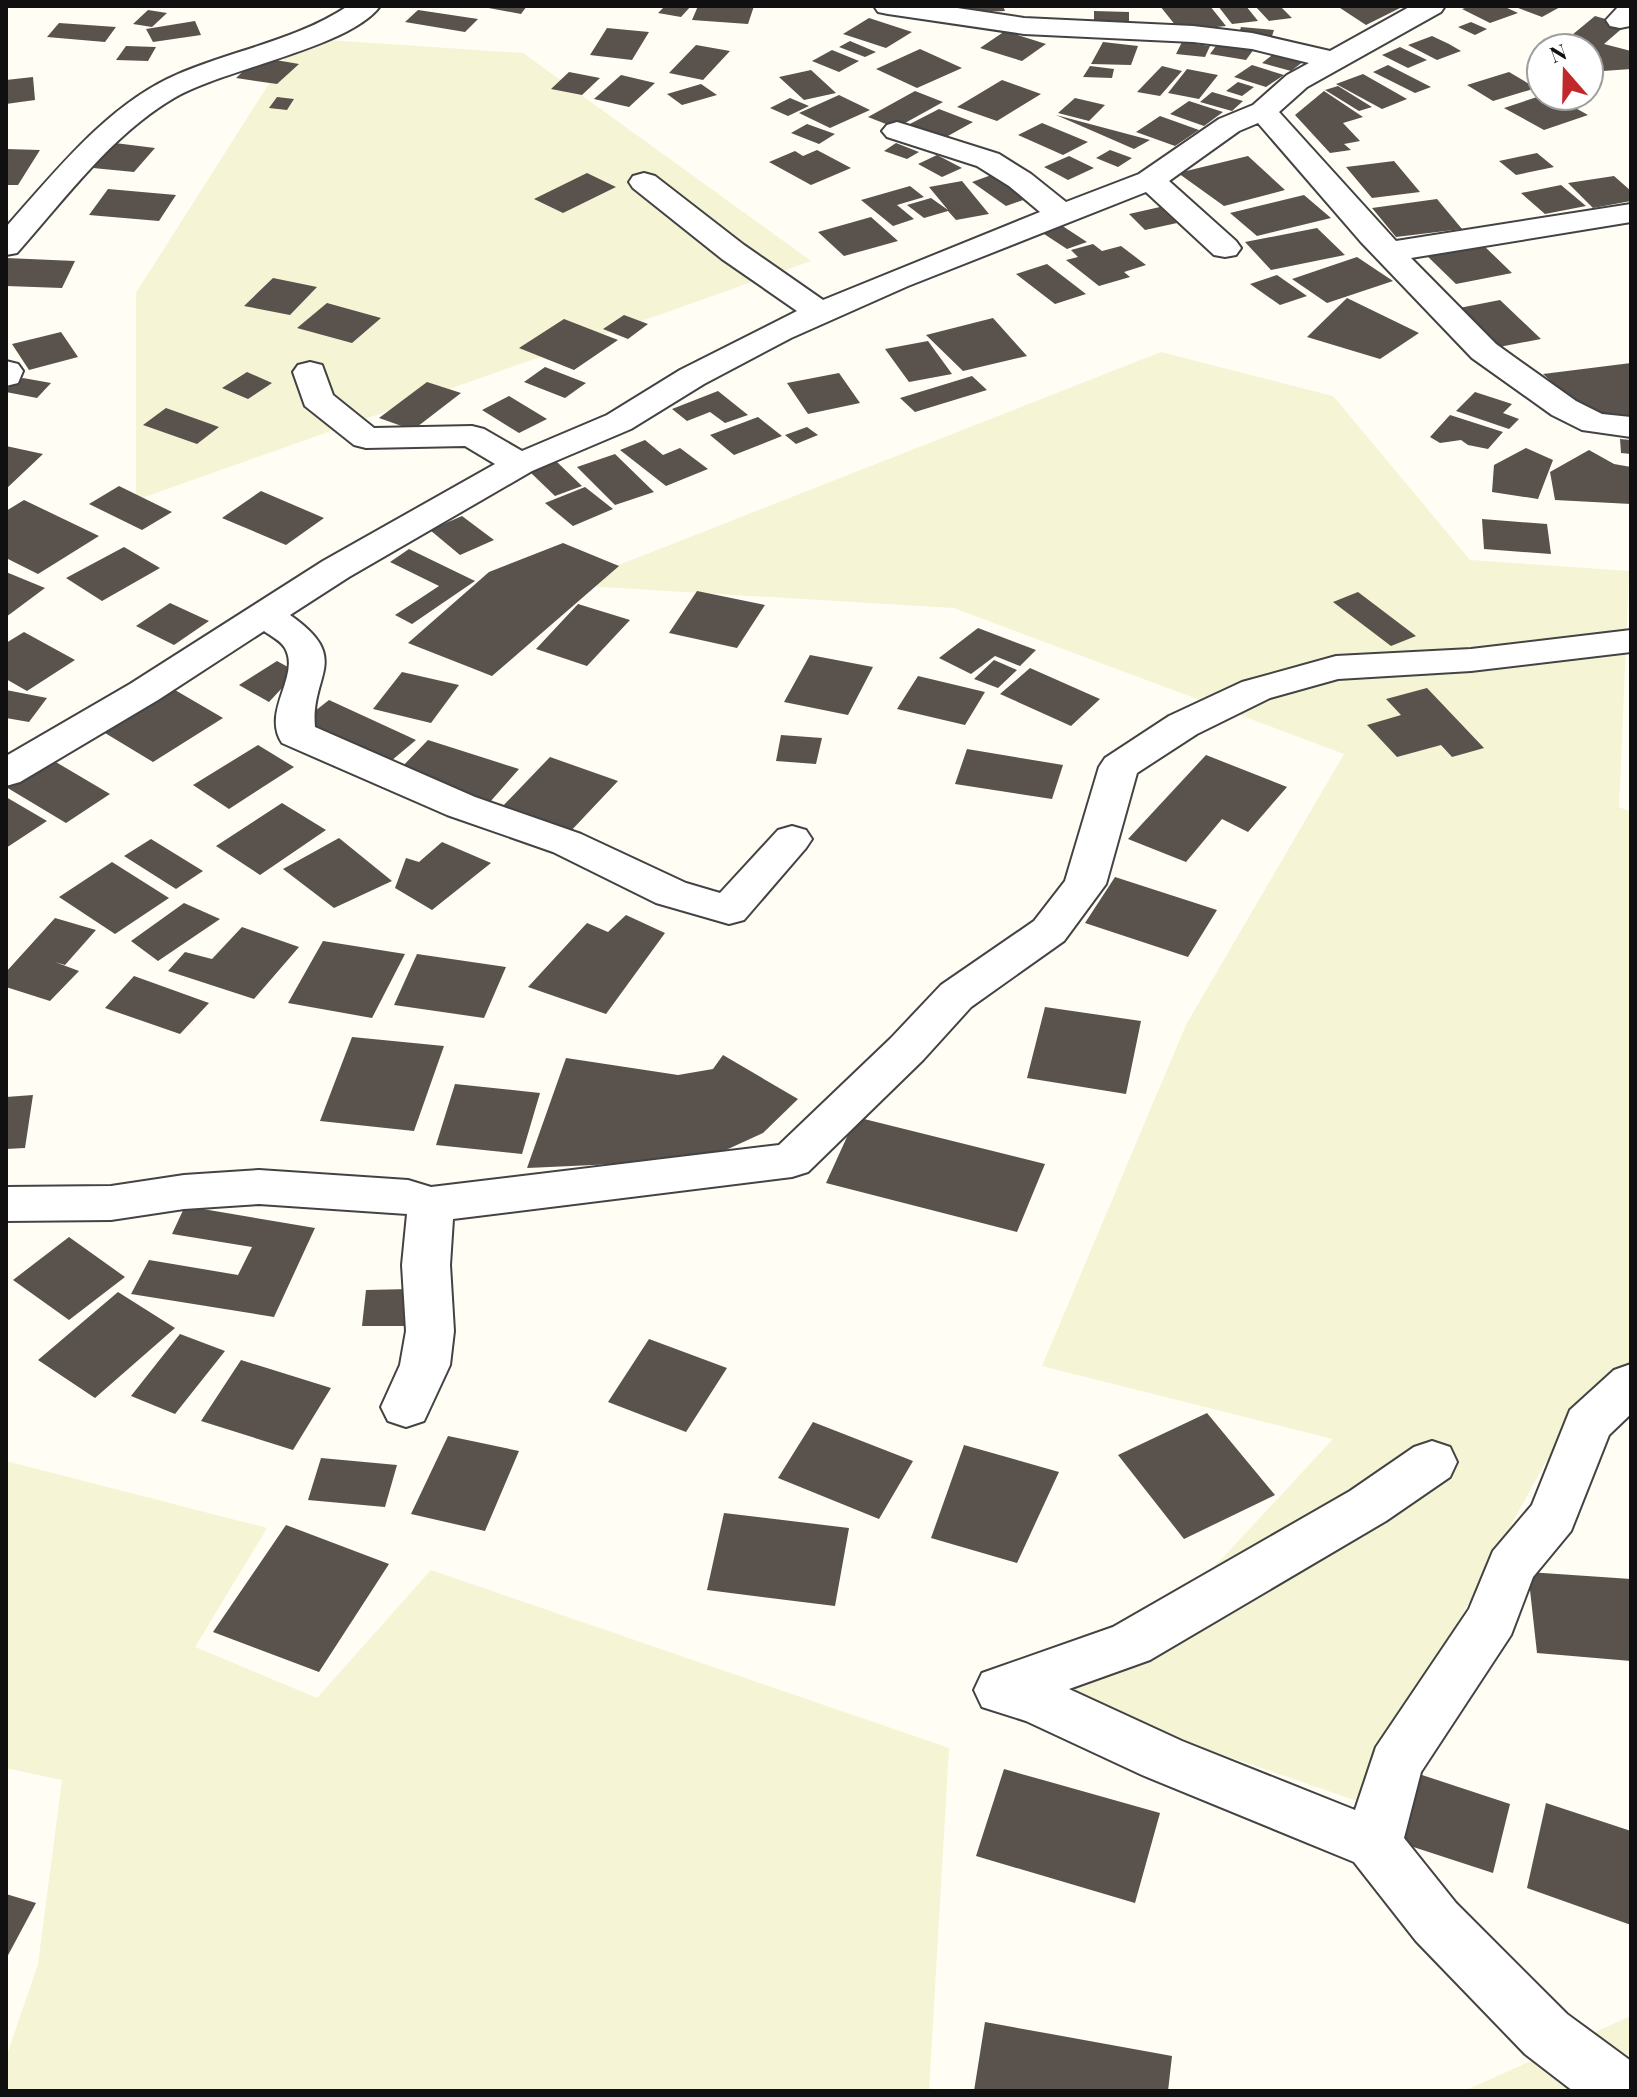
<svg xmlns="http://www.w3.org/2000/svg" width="1637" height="2097" viewBox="0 0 1637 2097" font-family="'Playfair Display',serif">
<rect width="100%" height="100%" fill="#fffdf4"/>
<path fill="#f5f4d4" d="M 298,38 L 523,53 L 811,261 L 136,500 L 136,293 Z
M 1161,352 L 1333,396 L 1470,560 L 1629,571 L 1619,807 L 1631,812 L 1631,1373 L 1545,1463 L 1360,1802 L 1041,1692 L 1178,1606 L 1333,1439 L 1042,1366 L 1186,1025 L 1344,754 L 954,608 L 568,585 Z
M 6,1461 L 267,1528 L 195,1647 L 317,1698 L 431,1570 L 949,1748 L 929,2091 L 6,2091 L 6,2058 L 38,1964 L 62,1780 L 6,1768 Z
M 1631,2016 L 1631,2091 L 1464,2091 Z"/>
<path fill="#59524d" d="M 478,6 L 527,6 L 521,14 Z
M 665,6 L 691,6 L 681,17 L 658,13 Z
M 698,6 L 754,6 L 748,24 L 692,20 Z
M 957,6 L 1003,6 L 1005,11 L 959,13 Z
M 1160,6 L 1210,6 L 1226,26 L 1180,31 Z
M 1218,6 L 1246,6 L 1258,21 L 1232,24 Z
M 1255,6 L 1280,6 L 1292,18 L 1269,21 Z
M 1337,6 L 1404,6 L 1366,25 Z
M 1471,6 L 1503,6 L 1518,13 L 1490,23 L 1462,9 Z
M 1513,6 L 1562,6 L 1542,17 Z
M 148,10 L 167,13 L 152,27 L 133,24 Z
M 418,10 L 478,19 L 465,32 L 405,22 Z
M 1094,11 L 1129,12 L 1129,25 L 1094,24 Z
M 1595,16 L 1626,25 L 1604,44 L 1631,51 L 1631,69 L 1589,72 L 1589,48 L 1569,48 L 1560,37 L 1572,35 Z
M 869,18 L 912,32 L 886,48 L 843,34 Z
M 195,21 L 201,35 L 153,42 L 146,29 Z
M 1471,22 L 1487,29 L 1475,35 L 1458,27 Z
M 59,23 L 116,27 L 105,42 L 47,37 Z
M 1241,27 L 1274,30 L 1271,39 L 1238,36 Z
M 607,28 L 649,32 L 632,60 L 590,55 Z
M 1005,31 L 1046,44 L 1022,61 L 980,48 Z
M 1432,36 L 1449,44 L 1461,51 L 1437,60 L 1408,45 Z
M 1221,39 L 1257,45 L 1246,60 L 1210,54 Z
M 850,41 L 876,52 L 865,57 L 839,47 Z
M 1103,42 L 1138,46 L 1131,65 L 1091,64 Z
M 1182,42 L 1210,46 L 1205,57 L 1176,54 Z
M 696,45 L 730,51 L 703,80 L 669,73 Z
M 126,46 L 156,47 L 148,61 L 116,60 Z
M 1400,47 L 1427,60 L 1408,68 L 1382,55 Z
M 920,49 L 962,68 L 917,88 L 876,69 Z
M 832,50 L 859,61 L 839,72 L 812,61 Z
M 1275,53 L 1304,61 L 1291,71 L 1262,63 Z
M 258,57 L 299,64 L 277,84 L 236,78 Z
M 1252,65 L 1284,75 L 1266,87 L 1234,77 Z
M 1388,65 L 1431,87 L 1415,93 L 1373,72 Z
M 1090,66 L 1114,69 L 1112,78 L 1083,77 Z
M 1162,66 L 1182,71 L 1160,96 L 1137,92 Z
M 1187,69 L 1218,75 L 1199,99 L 1168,93 Z
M 811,70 L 836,93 L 804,100 L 779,77 Z
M 569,72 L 600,78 L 582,95 L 551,89 Z
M 1509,72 L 1536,88 L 1493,101 L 1467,85 Z
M 1363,74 L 1407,99 L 1382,109 L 1336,84 Z
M 621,75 L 655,83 L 629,107 L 594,99 Z
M 33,77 L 35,100 L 6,104 L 6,80 Z
M 1002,80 L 1041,94 L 997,121 L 957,107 Z
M 1238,82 L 1254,87 L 1242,96 L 1226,91 Z
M 701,84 L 717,95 L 682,105 L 667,94 Z
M 1338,86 L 1372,107 L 1359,111 L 1325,90 Z
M 915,91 L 943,102 L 896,128 L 868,117 Z
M 1324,91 L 1363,117 L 1343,123 L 1360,141 L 1344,144 L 1351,150 L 1330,153 L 1295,115 Z
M 1212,92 L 1243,101 L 1232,111 L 1200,102 Z
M 839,95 L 870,110 L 830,128 L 799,113 Z
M 1540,96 L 1554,96 L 1588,115 L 1544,130 L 1504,108 Z
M 277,97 L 294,99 L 287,110 L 269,108 Z
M 790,98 L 809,106 L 788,116 L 770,108 Z
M 1075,98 L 1105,105 L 1089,121 L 1058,113 Z
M 1189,101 L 1223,112 L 1204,126 L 1170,114 Z
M 939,109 L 973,122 L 939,141 L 904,127 Z
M 1056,115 L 1150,140 L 1134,149 Z
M 1160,116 L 1199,130 L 1175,146 L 1136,132 Z
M 1042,123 L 1088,142 L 1063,155 L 1018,135 Z
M 807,124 L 835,134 L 819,144 L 791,133 Z
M 115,143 L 155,148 L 134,172 L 93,168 Z
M 896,143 L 919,152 L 907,159 L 884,151 Z
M 6,149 L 40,150 L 18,185 L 6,185 Z
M 817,150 L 851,168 L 811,185 L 769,162 L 795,151 L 803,156 Z
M 1110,150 L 1132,158 L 1118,167 L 1096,158 Z
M 1537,153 L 1554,167 L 1516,175 L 1499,161 Z
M 937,155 L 962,168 L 942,177 L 918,164 Z
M 1069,156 L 1094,168 L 1068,180 L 1044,167 Z
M 1248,156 L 1285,190 L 1224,206 L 1178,173 Z
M 1394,161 L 1420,192 L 1372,198 L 1346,167 Z
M 587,173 L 616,187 L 563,213 L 534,199 Z
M 997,173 L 1032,197 L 1006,206 L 972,182 Z
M 1614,176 L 1631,191 L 1631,201 L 1593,208 L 1568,183 Z
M 962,181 L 989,214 L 956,220 L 948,211 L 924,218 L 907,205 L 931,198 L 948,210 L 929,187 Z
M 1561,185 L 1586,206 L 1545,214 L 1521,193 Z
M 910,186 L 924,197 L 897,205 L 914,219 L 893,226 L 861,200 Z
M 108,189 L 176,195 L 159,221 L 89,215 Z
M 1304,195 L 1331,218 L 1257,236 L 1230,213 Z
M 1437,199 L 1462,229 L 1396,237 L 1372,208 Z
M 1160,207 L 1177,223 L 1145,230 L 1129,214 Z
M 871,217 L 898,241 L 844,256 L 818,232 Z
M 1061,225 L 1087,242 L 1067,249 L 1041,232 Z
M 1317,228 L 1345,255 L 1271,270 L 1245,242 Z
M 1480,242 L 1512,273 L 1456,284 L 1424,253 Z
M 1093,244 L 1102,251 L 1121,246 L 1146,265 L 1124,272 L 1130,277 L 1099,286 L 1066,260 L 1078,257 L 1071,250 Z
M 1357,257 L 1393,281 L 1327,303 L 1292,279 Z
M 6,258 L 75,261 L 62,288 L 6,286 Z
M 1047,264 L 1086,294 L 1055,304 L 1016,274 Z
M 1277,275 L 1307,296 L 1280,305 L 1250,284 Z
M 273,278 L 317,287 L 290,315 L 244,306 Z
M 1347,298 L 1419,333 L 1380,359 L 1307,337 Z
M 1500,300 L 1541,339 L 1494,348 L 1454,309 Z
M 327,303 L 381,318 L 352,343 L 297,328 Z
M 624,315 L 648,324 L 628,339 L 603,329 Z
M 993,318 L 1027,356 L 963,371 L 926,335 Z
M 564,319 L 618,340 L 574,370 L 519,348 Z
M 61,332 L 78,357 L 29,370 L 12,344 Z
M 928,341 L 952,374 L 909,382 L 885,349 Z
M 1631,363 L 1631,415 L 1592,418 L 1543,374 Z
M 545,367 L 586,383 L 565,398 L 524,382 Z
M 247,372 L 272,383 L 248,399 L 222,388 Z
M 839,373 L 860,403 L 808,414 L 787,383 Z
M 972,376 L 987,390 L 915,412 L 900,398 Z
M 23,378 L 51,383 L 37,398 L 6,392 L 6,389 Z
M 427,382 L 461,393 L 413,430 L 379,418 Z
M 718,391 L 748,415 L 725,423 L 710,412 L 687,421 L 672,409 Z
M 1475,392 L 1512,404 L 1503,413 L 1519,419 L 1509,429 L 1456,411 Z
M 509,396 L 547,419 L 519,433 L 482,410 Z
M 166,408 L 219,427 L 197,444 L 143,425 Z
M 1450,415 L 1503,432 L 1488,449 L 1468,445 L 1461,440 L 1440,443 L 1430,437 Z
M 758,417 L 782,436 L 734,455 L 710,435 Z
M 807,427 L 818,435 L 796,444 L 785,435 Z
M 1620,439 L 1631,440 L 1631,454 L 1621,453 Z
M 645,440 L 663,455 L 680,448 L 708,469 L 666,486 L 620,450 Z
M 6,446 L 43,454 L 6,489 Z
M 1526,448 L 1553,460 L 1538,499 L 1492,492 L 1494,465 Z
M 1589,450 L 1614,464 L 1631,467 L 1631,504 L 1555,500 L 1550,472 Z
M 615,454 L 654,492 L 615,505 L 577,467 Z
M 557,462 L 582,486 L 555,496 L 530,472 Z
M 119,486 L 172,512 L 142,530 L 89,504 Z
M 585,487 L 613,509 L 573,526 L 545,503 Z
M 261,491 L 324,518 L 286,545 L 222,518 Z
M 24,500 L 99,536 L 38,574 L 6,558 L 6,511 Z
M 462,516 L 494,540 L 460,555 L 430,530 Z
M 1482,519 L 1547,524 L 1551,554 L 1484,549 Z
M 563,543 L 619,566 L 492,676 L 408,643 L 489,572 Z
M 124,547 L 160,568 L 102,601 L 66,578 Z
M 409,549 L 475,581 L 412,624 L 395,615 L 439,586 L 390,562 Z
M 6,572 L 45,588 L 6,617 Z
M 697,591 L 765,605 L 737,648 L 669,633 Z
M 1358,592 L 1416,636 L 1391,646 L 1333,602 Z
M 170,603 L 209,621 L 174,645 L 136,626 Z
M 578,604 L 630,620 L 587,666 L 536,649 Z
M 978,628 L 1036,650 L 1020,666 L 995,656 L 971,674 L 939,658 Z
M 24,632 L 75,660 L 27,691 L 6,679 L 6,643 Z
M 810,655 L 873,667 L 848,715 L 784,702 Z
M 994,660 L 1017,670 L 998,688 L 974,679 Z
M 277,661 L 297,672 L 269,702 L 239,685 Z
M 1030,668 L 1100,699 L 1071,726 L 1000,694 Z
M 402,672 L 459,685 L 431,723 L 373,709 Z
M 918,676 L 985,692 L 965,725 L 897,709 Z
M 1427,688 L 1484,748 L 1452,757 L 1441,745 L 1397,757 L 1367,725 L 1401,715 L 1386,699 Z
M 6,690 L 47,698 L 29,722 L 6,718 Z
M 175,690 L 223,718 L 153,762 L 105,733 Z
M 329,700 L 416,740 L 385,766 L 297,725 Z
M 781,735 L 822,738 L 816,764 L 776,761 Z
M 428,740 L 519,769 L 490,802 L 397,772 Z
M 258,745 L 294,767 L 229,809 L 193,785 Z
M 967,749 L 1063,765 L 1052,799 L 955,784 Z
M 1206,755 L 1287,787 L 1248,832 L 1222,819 L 1186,862 L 1128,839 Z
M 550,757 L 618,781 L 568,834 L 500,809 Z
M 49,758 L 110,794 L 66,823 L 6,787 Z
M 6,797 L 47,821 L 6,848 Z
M 282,803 L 326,830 L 260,875 L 216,846 Z
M 339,838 L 392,881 L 334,908 L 283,869 Z
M 151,839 L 203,871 L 176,889 L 124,856 Z
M 442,842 L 491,863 L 432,910 L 395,888 L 406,858 L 419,862 Z
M 112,862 L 169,898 L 115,934 L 59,897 Z
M 1115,877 L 1217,910 L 1188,957 L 1085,923 Z
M 184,903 L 220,919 L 158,961 L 131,941 Z
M 626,915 L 665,933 L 606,1014 L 528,987 L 587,923 L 608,932 Z
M 55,918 L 96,930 L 65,965 L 55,962 L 79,971 L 50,1001 L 6,987 L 6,972 Z
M 242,927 L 299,947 L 254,999 L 168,971 L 185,952 L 212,959 Z
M 323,941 L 405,954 L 372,1018 L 288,1003 Z
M 417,954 L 506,967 L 484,1018 L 394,1005 Z
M 134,976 L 209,1003 L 180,1034 L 105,1008 Z
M 1045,1007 L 1141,1021 L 1126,1094 L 1027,1078 Z
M 352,1037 L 444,1046 L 414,1131 L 320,1121 Z
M 723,1055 L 798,1099 L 763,1133 L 704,1160 L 527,1168 L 566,1058 L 678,1075 L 713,1069 Z
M 455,1084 L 540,1093 L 522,1154 L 436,1145 Z
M 33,1095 L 25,1148 L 6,1149 L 6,1097 Z
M 856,1117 L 1045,1164 L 1017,1232 L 826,1183 Z
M 185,1206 L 315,1228 L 274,1317 L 131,1294 L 149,1260 L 238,1275 L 252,1247 L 172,1234 Z
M 69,1237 L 125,1277 L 69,1320 L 13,1280 Z
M 410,1289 L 406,1326 L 362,1326 L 366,1290 Z
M 118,1292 L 175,1328 L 95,1398 L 38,1360 Z
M 180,1334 L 225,1351 L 175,1414 L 131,1396 Z
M 649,1339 L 727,1368 L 686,1432 L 608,1402 Z
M 241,1360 L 331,1388 L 293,1450 L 201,1421 Z
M 1207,1413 L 1275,1495 L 1184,1539 L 1118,1455 Z
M 813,1422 L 913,1461 L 879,1519 L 778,1478 Z
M 448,1436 L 519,1451 L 485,1531 L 411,1514 Z
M 964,1445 L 1059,1472 L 1017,1563 L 931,1538 Z
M 321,1458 L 397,1465 L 385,1507 L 308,1500 Z
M 724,1513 L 849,1528 L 835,1606 L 707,1590 Z
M 286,1525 L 389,1564 L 319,1672 L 213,1632 Z
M 1528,1572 L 1631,1579 L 1631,1661 L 1537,1653 Z
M 1004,1769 L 1160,1813 L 1135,1903 L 976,1856 Z
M 1416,1773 L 1510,1804 L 1493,1873 L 1398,1842 Z
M 1546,1803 L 1631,1831 L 1631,1925 L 1527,1888 Z
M 6,1894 L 36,1903 L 6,1959 Z
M 985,2022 L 1172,2056 L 1168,2091 L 974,2091 Z"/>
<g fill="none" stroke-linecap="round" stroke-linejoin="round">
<g stroke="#434343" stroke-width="4">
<path id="minor" d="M 348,6 L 380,6 C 351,47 223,69 174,98 C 111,135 65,199 17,253 L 6,255 L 6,227 C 55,172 109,103 178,74 C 234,50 297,40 348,6 Z
M 874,6 L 944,6 L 1024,18 L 1193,26 L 1252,33 L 1330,51 L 1411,6 L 1445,6 L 1441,12 L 1307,87 L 1279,112 L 1396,241 L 1631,204 L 1631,222 L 1411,258 L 1496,344 L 1576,401 L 1602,414 L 1631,417 L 1631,437 L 1582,430 L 1552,415 L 1472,358 L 1361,242 L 1258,123 L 1239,131 L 1169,181 L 1236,241 L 1241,248 L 1236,255 L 1225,257 L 1214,255 L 1146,192 L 908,286 L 791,338 L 704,384 L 631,429 L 532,471 L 349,577 L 290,615 C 353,659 310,674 315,727 L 475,797 L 581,834 L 686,883 L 720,893 L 778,830 L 792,826 L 806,830 L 812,839 L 806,848 L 744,920 L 729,924 L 656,903 L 553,852 L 447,815 L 282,743 C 261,711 301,676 285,648 C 281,641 271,636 264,631 L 158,700 L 20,782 L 6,786 L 6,756 L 130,684 L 323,561 L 495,464 L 465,446 L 366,448 L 354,445 L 305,406 L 293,372 L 298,365 L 310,362 L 322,365 L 333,395 L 374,428 L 472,426 L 484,429 L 522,451 L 607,415 L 680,370 L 797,311 L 722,259 L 633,188 L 629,182 L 633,176 L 644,173 L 655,176 L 744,245 L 823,300 L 1040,212 L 1009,186 L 977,166 L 887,137 L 882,131 L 887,125 L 897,122 L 907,125 L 999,154 L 1031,174 L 1066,202 L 1139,174 L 1219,119 L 1253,105 L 1287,75 L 1309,63 L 1252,49 L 1193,42 L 1024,34 L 888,14 L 878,12 Z
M 1619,6 L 1631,6 L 1630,26 L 1620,28 L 1610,26 L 1606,20 Z
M 6,361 L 18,364 L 23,371 L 18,383 L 6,386 Z
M 1631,630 L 1631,652 L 1471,671 L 1338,679 L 1270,698 L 1197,734 L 1137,773 L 1106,884 L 1064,941 L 971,1007 L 923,1060 L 808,1172 L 792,1177 L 453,1219 L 450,1265 L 454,1331 L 450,1365 L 424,1421 L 406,1427 L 388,1421 L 381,1407 L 400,1365 L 406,1331 L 402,1265 L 407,1214 L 259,1204 L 184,1209 L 111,1220 L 6,1221 L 6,1187 L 111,1186 L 184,1175 L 259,1170 L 408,1180 L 431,1187 L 779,1145 L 891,1038 L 941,985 L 1034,921 L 1065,881 L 1099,767 L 1105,758 L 1169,716 L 1242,682 L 1336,656 L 1471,649 Z
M 1631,1364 L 1631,1414 L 1609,1435 L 1571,1531 L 1533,1577 L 1511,1635 L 1421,1772 L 1404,1838 L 1456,1903 L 1567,2014 L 1631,2061 L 1631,2091 L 1573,2091 L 1525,2054 L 1416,1941 L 1354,1862 L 1142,1775 L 1026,1721 L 982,1707 L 974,1690 L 982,1673 L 1113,1627 L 1350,1491 L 1414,1447 L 1432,1441 L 1450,1447 L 1457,1462 L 1450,1477 L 1386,1521 L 1150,1660 L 1069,1689 L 1182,1741 L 1355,1810 L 1376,1747 L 1469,1609 L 1493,1551 L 1532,1505 L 1570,1410 L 1614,1370 Z"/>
</g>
<use href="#minor" fill="#fff" fill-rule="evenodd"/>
</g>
<rect width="1637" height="2097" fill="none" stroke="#101010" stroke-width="16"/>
<g transform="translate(1565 72) rotate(340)"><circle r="38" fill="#ffffff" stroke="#9f9f9f" stroke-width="2"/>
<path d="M0-6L14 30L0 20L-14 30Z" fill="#c1282a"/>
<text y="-12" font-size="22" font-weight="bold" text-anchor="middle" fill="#101010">N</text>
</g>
</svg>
